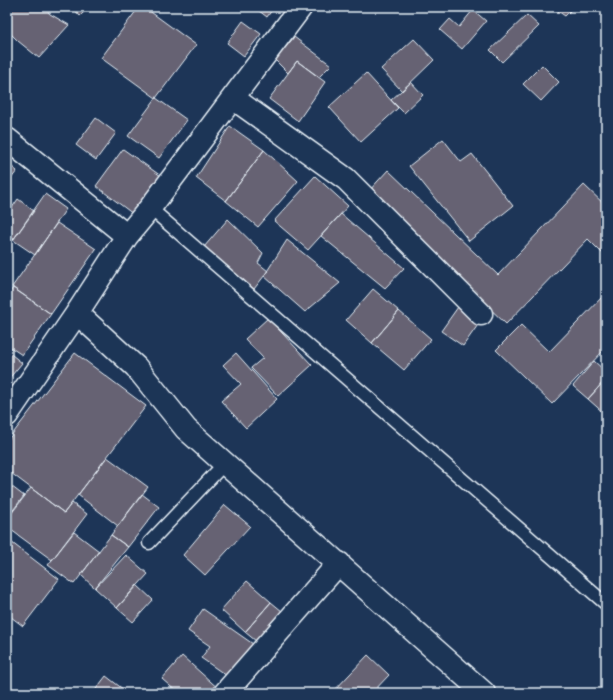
<svg xmlns="http://www.w3.org/2000/svg" width="613" height="700" viewBox="0 0 613 700" font-family="'Shantell Sans',sans-serif">
<rect width="100%" height="100%" fill="#1d3557"/>
<filter id="ink" filterUnits="userSpaceOnUse"><feTurbulence type="fractalNoise" baseFrequency=".025" numOctaves="2"/><feDisplacementMap in="SourceGraphic" scale="8" xChannelSelector="R" yChannelSelector="G"/><feConvolveMatrix kernelMatrix="1 2 1 2 8 2 1 2 1" color-interpolation-filters="sRGB"/></filter>
<g filter="url(#ink)">
<path fill="#666273" stroke="#e8f1f8" d="M 13,7 L 44,7 L 50,14 L 69,25 L 39,58 L 18,41 L 7,30 L 7,13 Z
M 72,7 L 89,7 L 80,16 Z
M 139,7 L 144,7 L 196,45 L 156,98 L 101,58 Z
M 254,7 L 274,7 L 267,17 Z
M 552,7 L 574,7 L 565,16 Z
M 473,10 L 486,21 L 462,49 L 440,30 L 450,19 L 459,27 Z
M 527,15 L 539,26 L 502,62 L 490,50 Z
M 243,21 L 261,34 L 244,56 L 227,43 Z
M 294,37 L 331,65 L 319,77 L 297,61 L 288,73 L 275,60 Z
M 414,39 L 434,60 L 402,91 L 381,69 Z
M 297,61 L 325,82 L 298,121 L 269,99 Z
M 542,65 L 559,82 L 541,101 L 523,84 Z
M 366,73 L 398,108 L 361,142 L 329,107 Z
M 411,82 L 423,95 L 404,113 L 391,100 Z
M 156,98 L 187,120 L 159,158 L 128,136 Z
M 96,118 L 116,133 L 96,160 L 76,145 Z
M 230,126 L 264,150 L 226,201 L 196,178 Z
M 443,139 L 461,162 L 472,154 L 513,206 L 469,241 L 409,166 Z
M 123,149 L 161,176 L 133,214 L 96,186 Z
M 264,150 L 298,181 L 258,227 L 226,201 Z
M 7,163 L 17,171 L 7,184 Z
M 388,170 L 498,275 L 584,185 L 606,206 L 606,257 L 588,239 L 506,324 L 368,192 Z
M 315,176 L 348,206 L 308,250 L 274,221 Z
M 45,194 L 66,209 L 35,255 L 13,240 Z
M 18,199 L 34,211 L 13,240 L 7,236 L 7,215 Z
M 341,214 L 404,268 L 385,288 L 321,236 Z
M 228,219 L 263,253 L 258,263 L 268,271 L 254,289 L 204,247 Z
M 57,223 L 96,249 L 51,314 L 12,287 Z
M 287,240 L 340,283 L 305,312 L 264,276 Z
M 13,288 L 51,314 L 22,355 L 7,345 L 7,296 Z
M 373,289 L 399,311 L 372,343 L 346,320 Z
M 606,293 L 606,348 L 552,404 L 496,350 L 521,325 L 549,352 Z
M 458,307 L 480,322 L 463,346 L 441,331 Z
M 399,311 L 431,339 L 404,370 L 372,343 Z
M 268,318 L 312,365 L 278,396 L 251,368 L 263,358 L 245,339 Z
M 7,351 L 22,363 L 7,381 Z
M 75,353 L 146,406 L 64,513 L 7,470 L 7,441 Z
M 236,353 L 277,399 L 246,428 L 221,401 L 241,384 L 223,365 Z
M 594,361 L 606,372 L 606,379 L 588,399 L 573,386 Z
M 606,379 L 606,415 L 588,399 Z
M 107,457 L 148,487 L 118,526 L 78,495 Z
M 7,483 L 24,496 L 7,518 Z
M 31,488 L 64,513 L 72,503 L 87,514 L 52,560 L 7,527 L 7,519 Z
M 142,494 L 159,507 L 128,547 L 111,535 Z
M 225,505 L 250,526 L 205,575 L 183,555 Z
M 74,532 L 99,551 L 74,584 L 48,565 Z
M 111,535 L 128,547 L 95,588 L 81,575 Z
M 7,539 L 59,579 L 23,626 L 7,614 Z
M 126,555 L 148,574 L 117,608 L 95,588 Z
M 247,581 L 271,602 L 245,632 L 221,610 Z
M 137,585 L 153,600 L 133,622 L 117,608 Z
M 271,602 L 288,616 L 262,646 L 245,632 Z
M 203,609 L 253,644 L 230,678 L 201,658 L 210,646 L 188,631 Z
M 368,655 L 389,675 L 372,693 L 332,693 Z
M 182,656 L 220,690 L 217,693 L 178,693 L 162,679 Z
M 106,676 L 128,693 L 93,693 Z"/>
<g fill="none" stroke-linecap="round" stroke-linejoin="round">
<g stroke="#e8f1f8" stroke-width="15">
<path id="lane" d="M 150,208 L 606,604
M 149,543 L 225,463"/>
</g>
<g stroke="#e8f1f8" stroke-width="25">
<path id="street" d="M 233,98 L 346,179 L 481,314
M 7,139 L 127,236
M 77,313 L 136,367 L 186,429 L 484,693
M 7,415 L 77,313 L 127,236 L 150,208 L 301,7
M 225,693 L 339,563"/>
</g>
<use href="#lane" stroke="#1d3557" stroke-width="12"/>
<use href="#street" stroke="#1d3557" stroke-width="22"/>
</g>
</g>
<rect width="613" height="700" fill="none" stroke="#1d3557" stroke-width="24"/>
<rect x="12" y="12" width="589" height="676" fill="none" stroke="#e8f1f8" stroke-width="1.5" filter="url(#ink)"/>
</svg>
